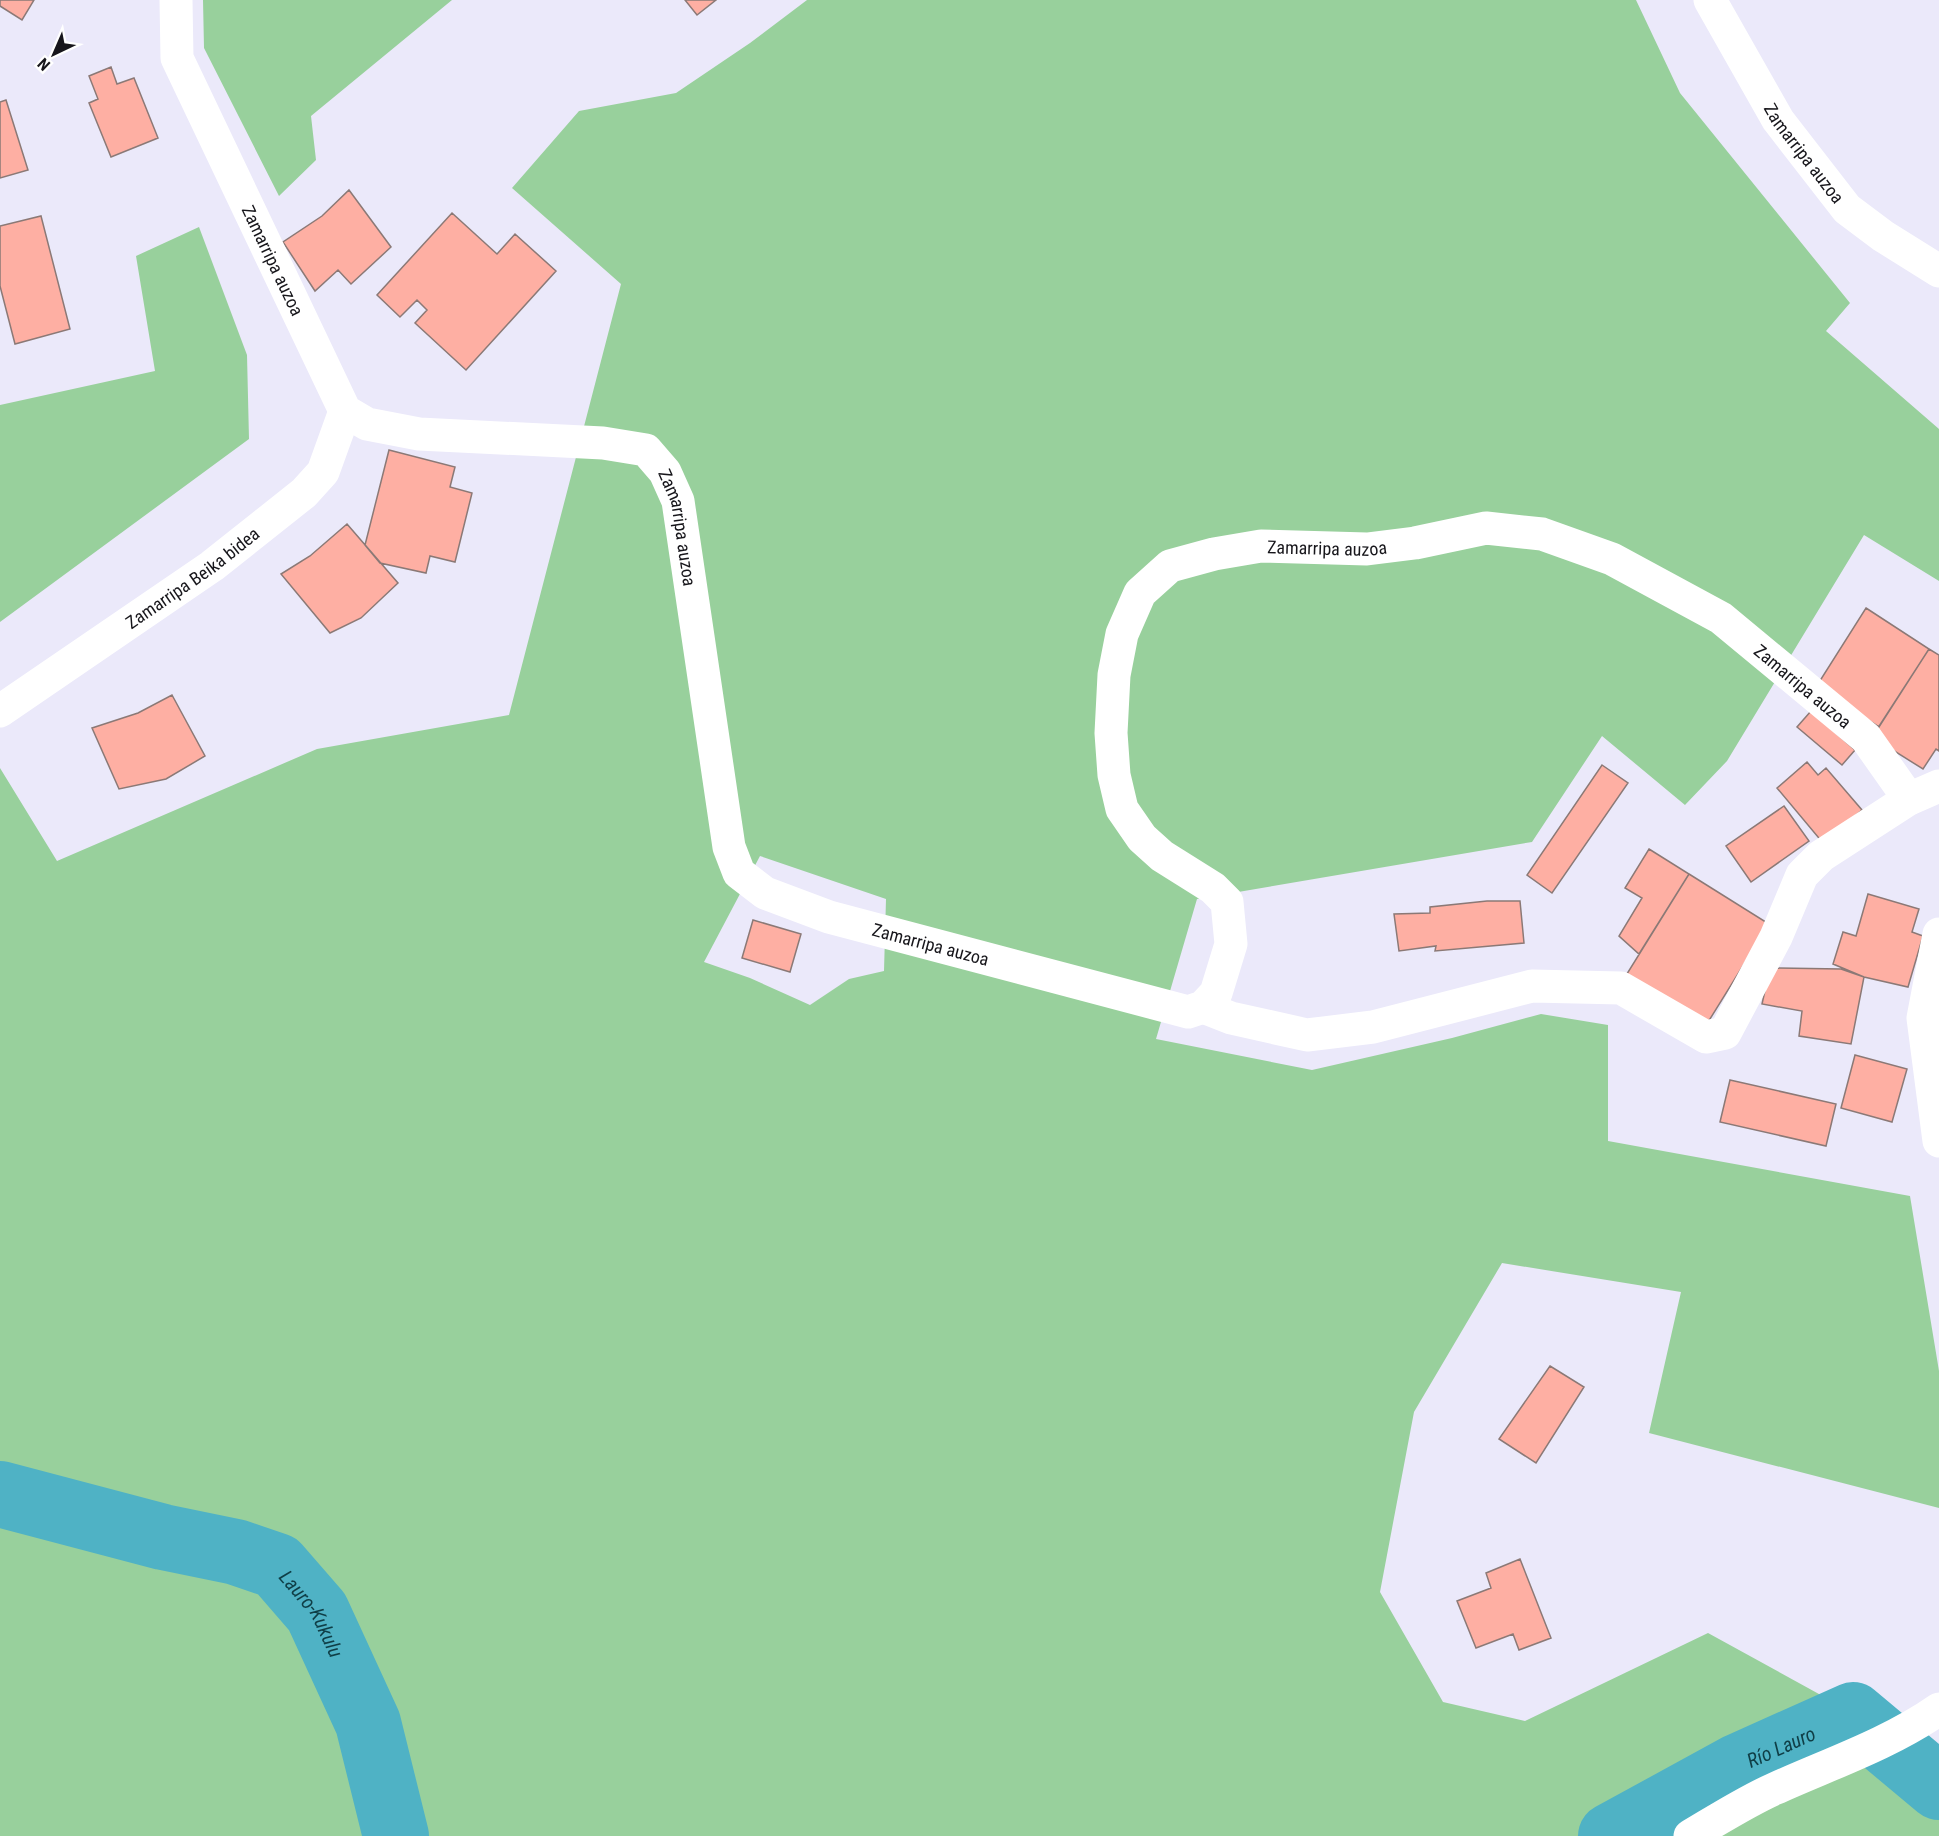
<svg xmlns="http://www.w3.org/2000/svg" width="1939" height="1836" viewBox="0 0 1939 1836" font-family="'Roboto Condensed',sans-serif">
<rect width="100%" height="100%" fill="#ebe9fa"/>
<path fill="#98d09c" fill-rule="evenodd" d="M 203,0 L 452,0 L 311,116 L 316,160 L 279,196 L 204,48 Z
M 807,0 L 1636,0 L 1680,93 L 1850,303 L 1826,331 L 1939,429 L 1939,581 L 1864,535 L 1727,761 L 1685,805 L 1602,736 L 1532,842 L 1197,899 L 1156,1039 L 1312,1070 L 1452,1038 L 1541,1014 L 1608,1025 L 1608,1141 L 1910,1196 L 1939,1371 L 1939,1508 L 1649,1433 L 1681,1292 L 1502,1263 L 1414,1412 L 1380,1592 L 1443,1702 L 1525,1721 L 1708,1633 L 1939,1760 L 1939,1836 L 0,1836 L 0,768 L 57,861 L 317,749 L 509,715 L 621,284 L 512,188 L 579,111 L 676,93 L 750,43 ZM 760,856 L 886,899 L 884,971 L 849,979 L 810,1005 L 750,978 L 704,962 Z
M 199,227 L 247,355 L 249,439 L 0,622 L 0,405 L 155,371 L 136,256 Z"/>
<g fill="none" stroke-linecap="round" stroke-linejoin="round">
<g stroke="#4fb2c5" stroke-width="66">
<path id="s1" d="M 0,1494 L 163,1537 L 236,1552 L 277,1566 L 317,1612 L 368,1723 L 396,1836"/>
<path id="s2" d="M 1611,1836 L 1739,1766 L 1853,1715 L 1939,1787"/>
</g>
</g>
<path fill="#feafa3" stroke="#8b7976" stroke-width="1.5" d="M 0,0 L 34,0 L 22,20 L 0,6 Z
M 685,0 L 716,0 L 697,15 Z
M 111,67 L 117,84 L 134,78 L 158,138 L 111,157 L 89,103 L 98,99 L 89,76 Z
M 6,100 L 28,170 L 0,178 L 0,102 Z
M 349,190 L 391,247 L 351,284 L 338,270 L 315,291 L 283,242 L 322,216 Z
M 452,213 L 497,254 L 515,234 L 556,271 L 466,370 L 415,323 L 427,310 L 417,300 L 400,317 L 377,295 Z
M 41,216 L 70,329 L 15,344 L 0,286 L 0,226 Z
M 389,450 L 455,467 L 450,487 L 472,493 L 455,562 L 430,556 L 426,573 L 380,563 L 365,545 Z
M 347,524 L 398,583 L 361,618 L 330,633 L 281,574 L 310,556 Z
M 1866,608 L 1929,649 L 1879,727 L 1816,687 Z
M 1929,649 L 1939,655 L 1939,751 L 1936,749 L 1923,769 L 1872,737 Z
M 172,695 L 205,756 L 166,779 L 119,789 L 92,728 L 138,713 Z
M 1811,711 L 1855,750 L 1842,765 L 1797,727 Z
M 1807,762 L 1818,775 L 1826,768 L 1862,810 L 1823,843 L 1777,788 Z
M 1602,765 L 1628,783 L 1552,893 L 1527,875 Z
M 1784,806 L 1809,841 L 1751,882 L 1726,846 Z
M 1649,849 L 1689,874 L 1639,954 L 1619,936 L 1642,898 L 1625,888 Z
M 1689,874 L 1769,924 L 1705,1027 L 1625,977 Z
M 1868,894 L 1919,909 L 1912,932 L 1923,936 L 1908,987 L 1864,977 L 1833,964 L 1843,932 L 1856,936 Z
M 1487,901 L 1520,901 L 1524,943 L 1435,951 L 1436,946 L 1399,951 L 1394,914 L 1430,913 L 1430,907 Z
M 753,920 L 801,934 L 790,972 L 742,958 Z
M 1770,968 L 1841,969 L 1864,977 L 1851,1044 L 1799,1036 L 1802,1011 L 1762,1004 Z
M 1855,1055 L 1907,1069 L 1892,1122 L 1841,1108 Z
M 1730,1080 L 1836,1104 L 1826,1146 L 1720,1122 Z
M 1550,1366 L 1584,1387 L 1536,1463 L 1499,1439 Z
M 1520,1559 L 1551,1638 L 1519,1650 L 1513,1634 L 1476,1648 L 1457,1601 L 1491,1588 L 1486,1573 Z"/>
<g fill="none" stroke-linecap="round" stroke-linejoin="round">
<g stroke="#fff" stroke-width="33">
<path id="s3" d="M 176,0 L 177,58 L 345,411 L 367,424 L 419,434 L 603,443 L 646,450 L 665,472 L 678,501 L 729,847 L 739,873 L 765,893 L 829,917 L 1188,1012 L 1203,1007 L 1216,993 L 1231,944 L 1227,902 L 1213,888 L 1162,856 L 1142,838 L 1122,809 L 1114,775 L 1111,733 L 1114,675 L 1122,634 L 1140,593 L 1170,566 L 1214,554 L 1261,546 L 1367,549 L 1415,543 L 1486,528 L 1542,534 L 1612,559 L 1721,618 L 1866,738 L 1909,799"/>
<path id="s4" d="M 1710,0 L 1778,120 L 1847,209 L 1883,236 L 1939,271"/>
<path id="s5" d="M 0,711 L 212,566 L 304,493 L 323,472 L 345,411"/>
<path d="M 1939,934 L 1923,1018 L 1939,1141"/>
<path d="M 1203,1007 L 1231,1018 L 1307,1035 L 1373,1027 L 1532,986 L 1621,988 L 1706,1037 L 1725,1033 L 1776,937 L 1802,875 L 1821,856 L 1909,799 L 1939,786"/>
<path d="M 1690,1836 C 1717,1820 1745,1802 1774,1789 C 1829,1764 1889,1744 1939,1709"/>
</g>
</g>
<g text-anchor="middle" dominant-baseline="central" stroke-width="6" stroke-linejoin="round" paint-order="stroke">
<g font-size="18" fill="#17161b" stroke="#fff">
<text stroke="none"><textPath href="#s4" startOffset="180">Zamarripa auzoa</textPath></text>
<text stroke="none"><textPath href="#s3" startOffset="282">Zamarripa auzoa</textPath></text>
<text stroke="none"><textPath href="#s3" startOffset="842">Zamarripa auzoa</textPath></text>
<text stroke="none"><textPath href="#s3" startOffset="2358">Zamarripa auzoa</textPath></text>
<text stroke="none"><textPath href="#s5" startOffset="234">Zamarripa Beika bidea</textPath></text>
<text stroke="none"><textPath href="#s3" startOffset="2880">Zamarripa auzoa</textPath></text>
<text stroke="none"><textPath href="#s3" startOffset="1400">Zamarripa auzoa</textPath></text>
</g>
<g font-size="20" font-style="italic" fill="#0f3e46" stroke="#fff">
<text stroke="none"><textPath href="#s1" startOffset="346">Lauro-Kukulu</textPath></text>
<text stroke="none"><textPath href="#s2" startOffset="192">Río Lauro</textPath></text>
</g>
</g>
<g transform="translate(54 54) rotate(224)" stroke="#ffffff" stroke-width="4.5" paint-order="stroke">
<path d="M0-4.5L10 22L0 15L-10 22Z" fill="#17161b"/>
<text y="-9" font-size="16" font-weight="bold" text-anchor="middle" fill="#17161b">N</text>
</g>
</svg>
